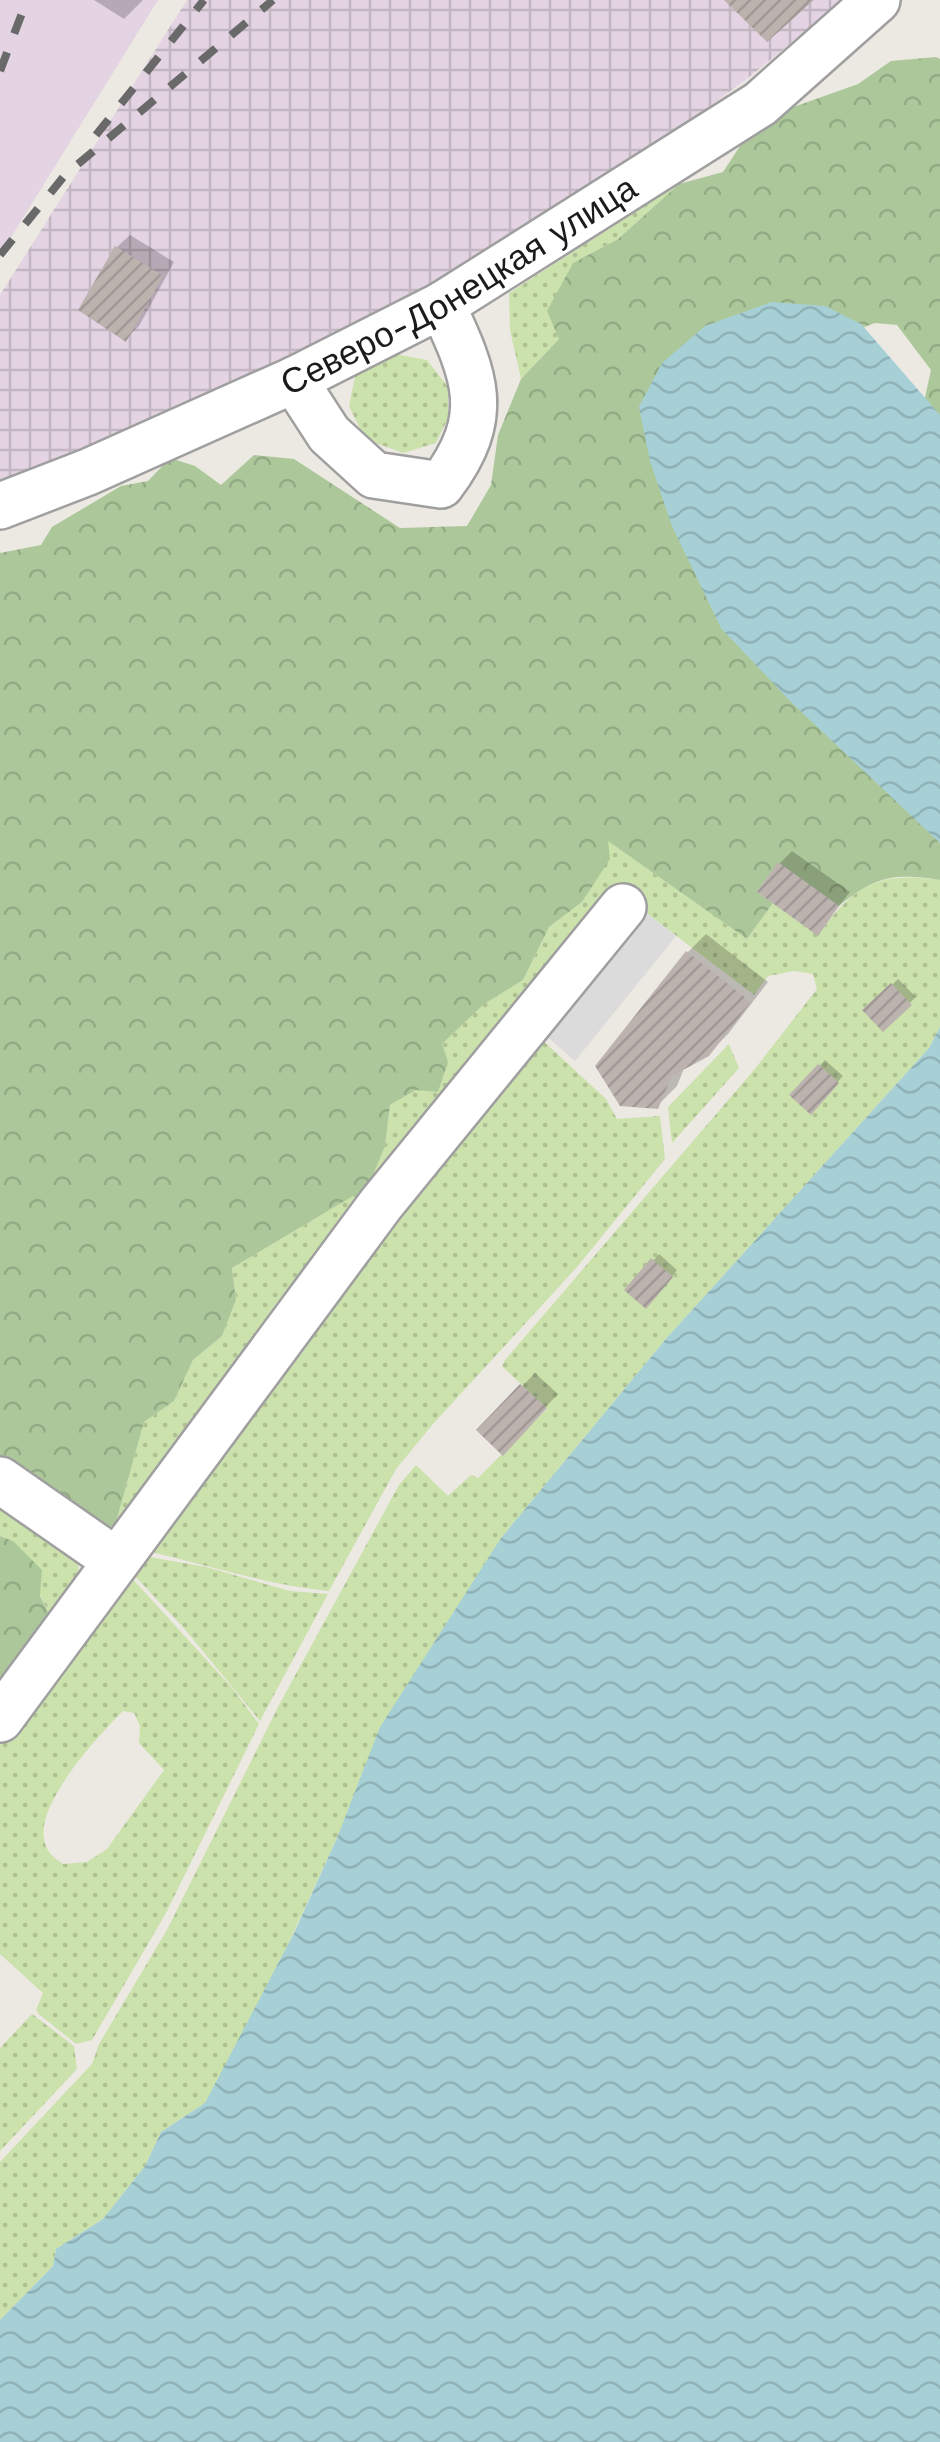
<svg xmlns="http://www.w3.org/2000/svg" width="940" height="2442" viewBox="0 0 940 2442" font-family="'Work Sans',sans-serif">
<defs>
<pattern id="industrial-grid" width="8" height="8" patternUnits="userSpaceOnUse" patternTransform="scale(2.5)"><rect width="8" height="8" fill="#e4d4e3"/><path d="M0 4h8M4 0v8" fill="none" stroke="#c3b5c2"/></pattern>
<pattern id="grass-dots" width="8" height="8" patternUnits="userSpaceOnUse" patternTransform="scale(2.5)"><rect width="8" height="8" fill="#cce2ac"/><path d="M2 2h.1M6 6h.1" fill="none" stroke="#afc193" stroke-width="1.8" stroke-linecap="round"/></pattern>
<pattern id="forest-crowns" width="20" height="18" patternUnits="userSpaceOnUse" patternTransform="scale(2.5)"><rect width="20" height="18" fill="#acc89a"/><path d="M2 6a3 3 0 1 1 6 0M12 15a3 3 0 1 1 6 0" fill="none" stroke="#93ab84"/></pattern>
<pattern id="water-waves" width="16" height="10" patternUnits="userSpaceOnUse" patternTransform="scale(2.5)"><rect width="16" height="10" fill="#a6d0d6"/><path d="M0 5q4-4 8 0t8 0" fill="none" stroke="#8eb2b7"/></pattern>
<pattern id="building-hatch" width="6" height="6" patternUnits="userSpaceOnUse" patternTransform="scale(2.5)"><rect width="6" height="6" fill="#bcb3af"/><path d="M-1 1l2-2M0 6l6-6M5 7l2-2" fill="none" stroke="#a19996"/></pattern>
</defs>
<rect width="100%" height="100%" fill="#ece8e2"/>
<path fill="url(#industrial-grid)" d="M 187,0 L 844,0 L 752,75 L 442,305 L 0,531 L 0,295 Z"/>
<path fill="#e4d4e3" d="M 0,0 L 158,0 L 0,255 Z"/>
<path fill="url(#grass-dots)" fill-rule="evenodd" d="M 679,184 L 618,239 L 573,263 L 559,339 L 521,379 L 510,330 L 509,293 Z
M 389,353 L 427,360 L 448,387 L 448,418 L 436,443 L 403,453 L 365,439 L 349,406 L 356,372 Z
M 607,840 L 747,939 L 773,903 L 818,935 C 854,885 878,871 940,880 L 940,1027 L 929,1048 L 665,1340 L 501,1538 L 337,1838 L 273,1977 L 205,2103 L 161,2132 L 145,2166 L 103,2219 L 56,2249 L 53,2266 L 0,2320 L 0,2162 L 92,2064 L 99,2044 L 167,1930 L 279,1705 L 399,1485 L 416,1465 L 448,1496 L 471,1475 L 478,1478 L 547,1409 L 502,1366 L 505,1360 L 754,1070 L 817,989 L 813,974 L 794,971 L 768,976 L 754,995 L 615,889 L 275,1305 L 179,1444 L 115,1526 L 144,1422 L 174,1401 L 193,1360 L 222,1336 L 236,1300 L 232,1268 L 336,1206 L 385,1146 L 390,1105 L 416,1090 L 442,1044 L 483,1004 L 523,980 L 549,927 L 582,902 L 609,859 Z
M 539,1037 L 606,1099 L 617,1119 L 660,1116 L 665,1159 L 577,1267 L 433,1424 L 396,1469 L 329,1591 C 267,1585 208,1565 147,1551 L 222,1446 Z
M 729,1044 L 739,1068 L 672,1143 L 668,1107 Z
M 0,1493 L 77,1555 L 79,1574 L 53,1621 L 13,1541 L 0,1536 Z
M 144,1556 L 206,1567 L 290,1591 L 328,1594 L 260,1721 L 183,1627 L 131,1572 Z
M 129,1575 L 233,1689 L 259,1724 L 166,1913 L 92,2040 L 76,2044 L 40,2015 L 36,2010 L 43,1993 L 0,1954 L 0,1744 ZM 123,1711 L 134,1713 L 140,1726 L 139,1743 L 164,1770 L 107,1849 L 87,1862 L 63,1864 C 53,1857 46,1852 44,1839 C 37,1802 98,1736 123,1711 Z
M 32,2014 L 74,2046 L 77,2069 L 0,2151 L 0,2048 Z"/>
<path fill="url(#forest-crowns)" d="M 936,57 L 940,59 L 940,463 L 924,402 L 931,370 L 897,325 L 875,323 L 846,334 L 940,815 L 940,880 C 893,873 876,876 839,906 L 778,863 L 757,892 L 773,903 L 747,939 L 608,841 L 610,859 L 582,902 L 549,927 L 523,980 L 484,1004 L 442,1044 L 448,1062 L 438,1092 L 416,1090 L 390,1105 L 385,1146 L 368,1187 L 232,1268 L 236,1300 L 222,1336 L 193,1360 L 174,1401 L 144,1422 L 115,1526 L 97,1528 L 0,1460 L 0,553 L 41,545 L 52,527 L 121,486 L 148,481 L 170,458 L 195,466 L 221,485 L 254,455 L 294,459 L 400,528 L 467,526 L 491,485 L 498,435 L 521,379 L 559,339 L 547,311 L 573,263 L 618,239 L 679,184 L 723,172 L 757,120 L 858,84 L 891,61 Z
M 0,1536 L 13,1541 L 42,1570 L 40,1596 L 53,1621 L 0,1695 Z"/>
<path fill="#dbdbdb" d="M 641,909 L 676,936 L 575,1061 L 543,1033 Z"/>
<path fill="url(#water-waves)" d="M 772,302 L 825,306 L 861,324 L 940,415 L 940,843 L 791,702 L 721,628 L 672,526 L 650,461 L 639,407 L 662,363 L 705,326 Z
M 940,1027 L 940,2442 L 0,2442 L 0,2320 L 53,2266 L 56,2249 L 103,2219 L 145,2166 L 161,2132 L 205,2103 L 294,1933 L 337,1838 L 380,1727 L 501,1538 L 665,1340 L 929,1048 Z"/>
<path fill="#0003" d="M 94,0 L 143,0 L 124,19 Z
M 130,235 L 174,262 L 139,326 L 126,339 L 117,247 Z
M 792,851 L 850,892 L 818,932 L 779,864 Z
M 706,934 L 768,982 L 728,1034 L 708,1054 L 685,1066 L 677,1086 L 657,1106 L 687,953 Z
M 898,979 L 916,997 L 883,1029 L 866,1010 Z
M 825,1060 L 843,1076 L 810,1111 L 793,1095 Z
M 659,1254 L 677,1270 L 651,1300 L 628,1290 Z
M 535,1373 L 558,1394 L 503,1452 L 480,1430 Z"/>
<path fill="url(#building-hatch)" d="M 724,0 L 814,0 L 767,42 Z
M 115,246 L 163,276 L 126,342 L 78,310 Z
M 778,862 L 839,906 L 818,936 L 757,892 Z
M 686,951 L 751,1002 L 709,1056 L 672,1076 L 658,1109 L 620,1106 L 595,1066 Z
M 891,983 L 912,1005 L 883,1032 L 862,1010 Z
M 818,1064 L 839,1083 L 811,1115 L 789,1095 Z
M 651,1258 L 673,1277 L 646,1309 L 624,1290 Z
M 520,1384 L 547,1408 L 503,1456 L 476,1430 Z"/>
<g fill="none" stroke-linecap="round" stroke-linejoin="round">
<g stroke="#9f9f9f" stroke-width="50">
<g id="minor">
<path d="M 294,380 L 329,434 L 374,475 L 441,485 C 493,416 475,376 442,305"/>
<path id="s1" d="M 0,506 L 88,472 L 294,380 L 442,305 L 760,104 L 877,0"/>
<path d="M 0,1480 L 115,1560"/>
<path d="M 0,1719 L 381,1204 L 623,907"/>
</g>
</g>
<use href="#minor" stroke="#fff" stroke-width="45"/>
<path stroke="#696969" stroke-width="8" stroke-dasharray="20 20" stroke-linecap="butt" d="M 0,71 L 27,0
M 96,135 L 204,0
M 0,255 L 65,175 L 273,0"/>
</g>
<g text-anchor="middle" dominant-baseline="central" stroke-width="9" stroke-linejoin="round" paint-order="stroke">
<g font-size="35" fill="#1b1b1b" stroke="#fff">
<text stroke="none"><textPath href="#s1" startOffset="510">Северо-Донецкая улица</textPath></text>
</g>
</g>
</svg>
